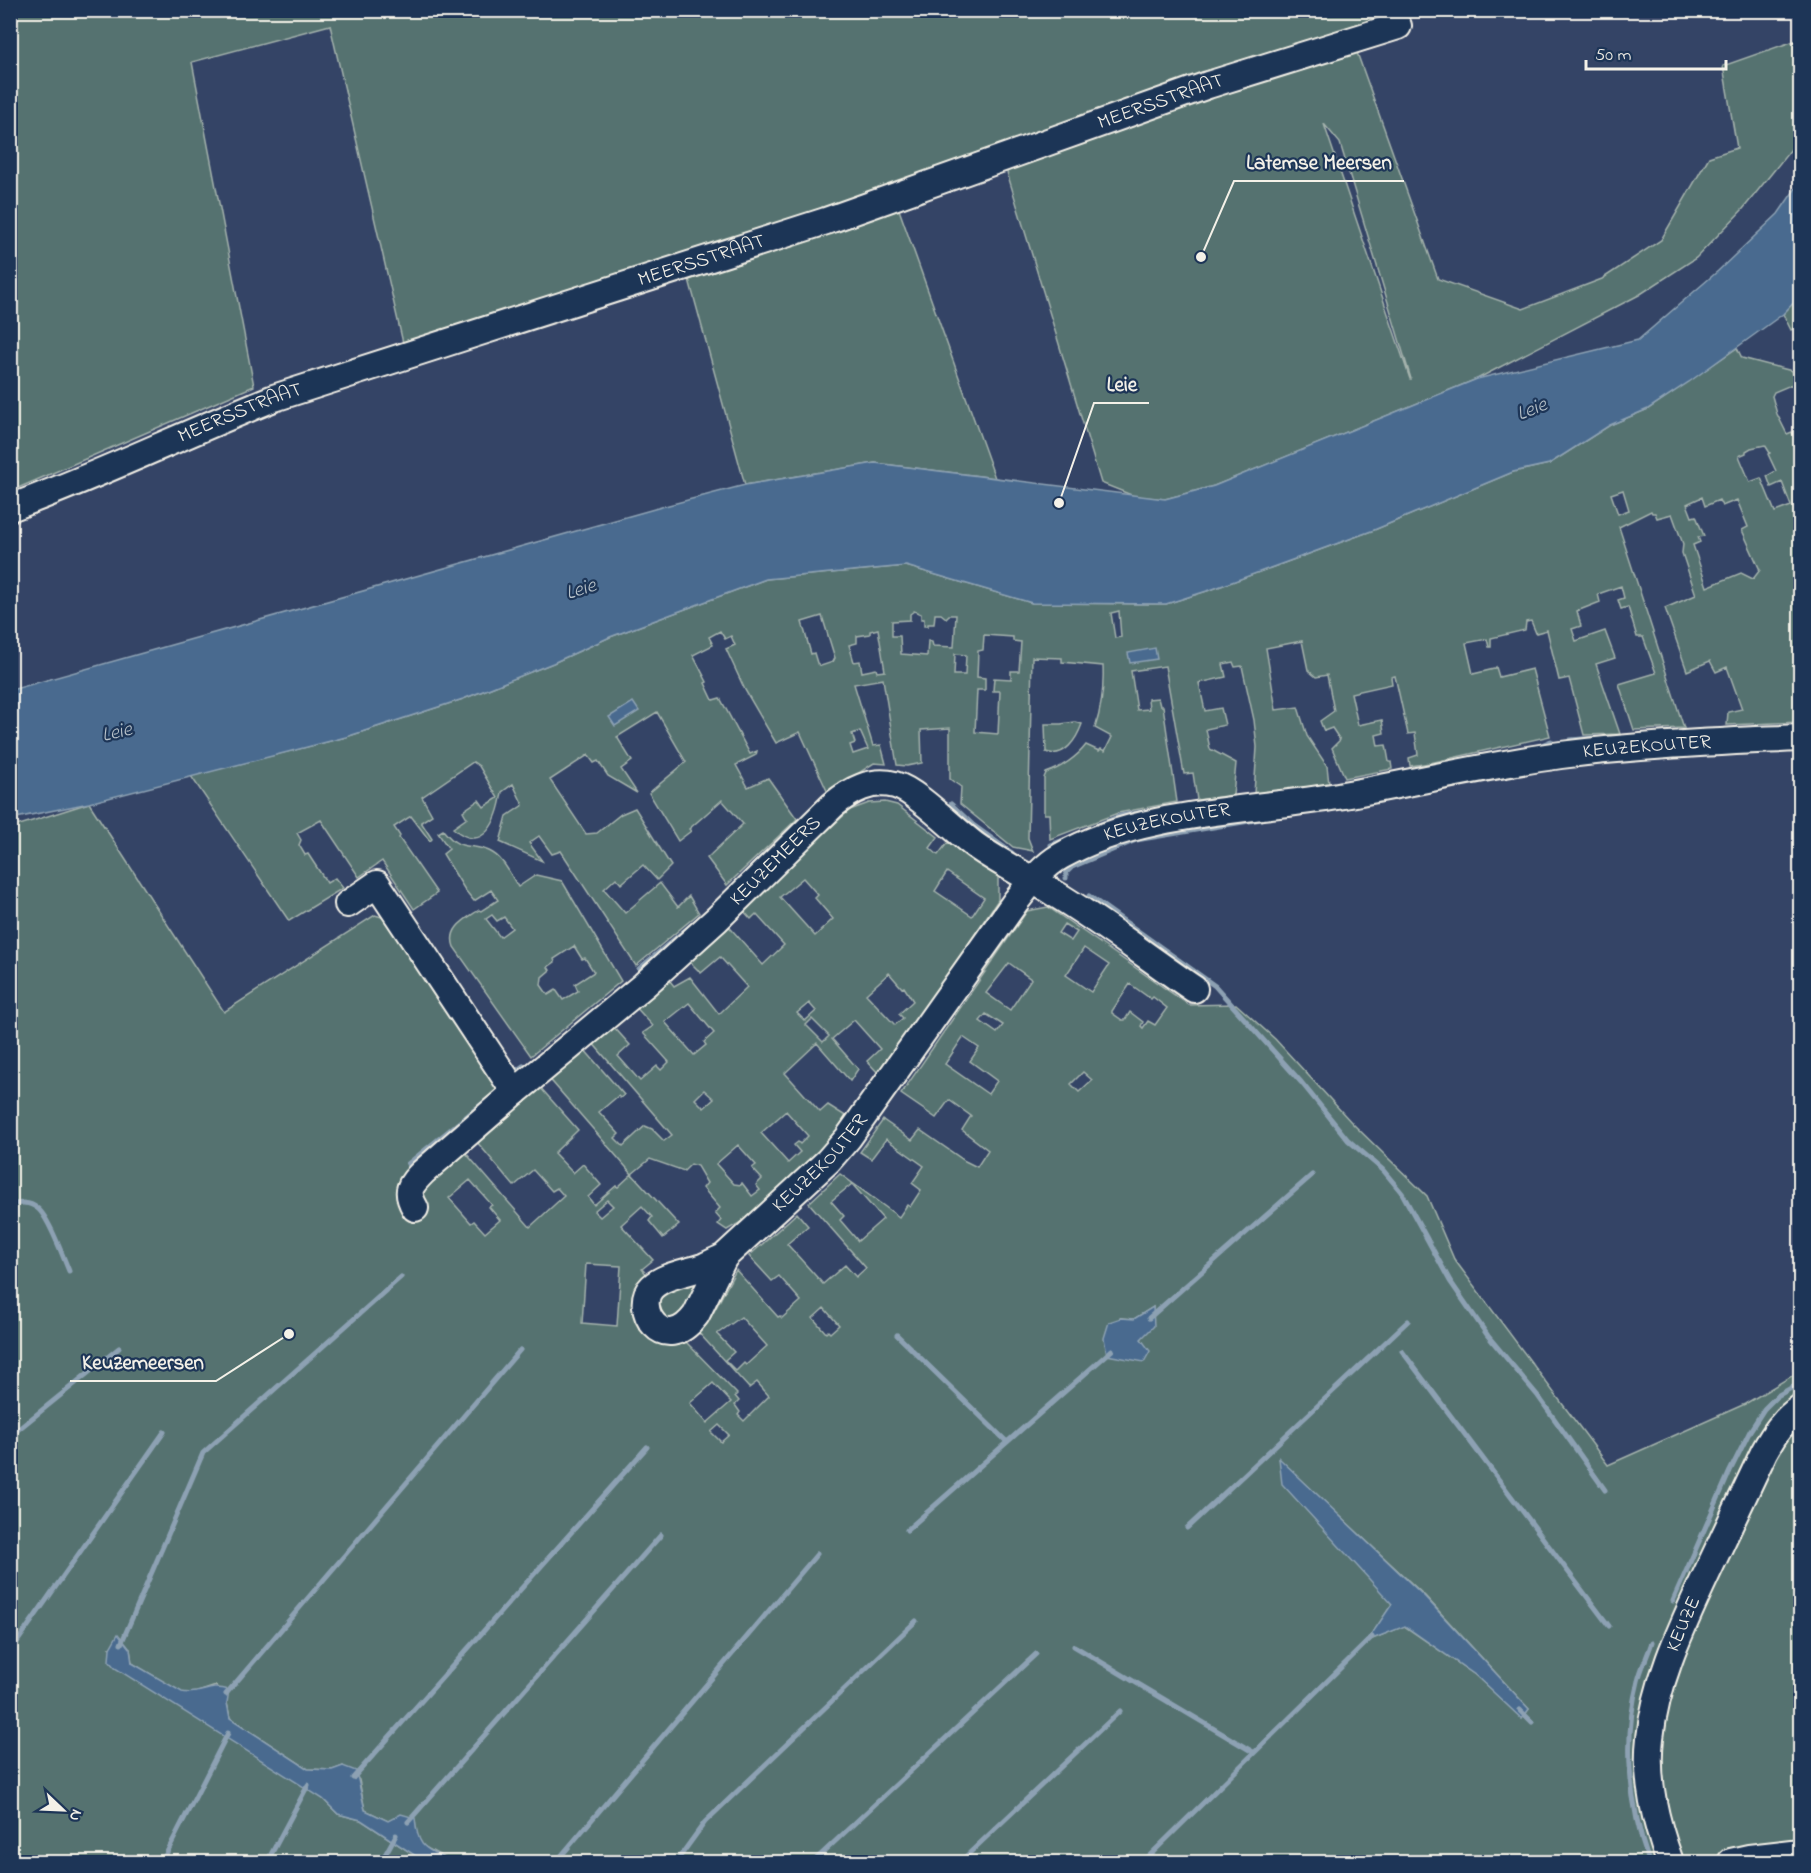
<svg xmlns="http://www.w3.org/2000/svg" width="1811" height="1873" viewBox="0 0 1811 1873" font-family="'Indie Flower',sans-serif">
<rect width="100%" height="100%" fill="#344466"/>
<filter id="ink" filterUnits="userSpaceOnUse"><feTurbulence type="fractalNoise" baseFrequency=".0167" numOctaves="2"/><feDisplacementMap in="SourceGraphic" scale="12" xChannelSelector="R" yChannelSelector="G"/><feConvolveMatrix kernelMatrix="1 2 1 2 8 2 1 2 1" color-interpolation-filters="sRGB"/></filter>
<g filter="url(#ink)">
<path fill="#547270" stroke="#a4b2ac" stroke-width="1.5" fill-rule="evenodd" d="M 10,11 L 1399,11 L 1351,28 L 1297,43 L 1304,66 L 1355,47 L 1438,279 L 1523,309 L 1602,279 L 1661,240 L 1709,157 L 1737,148 L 1723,66 L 1800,39 L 1800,138 L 1743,209 L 1696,258 L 1639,295 L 1477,379 L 1214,486 L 1165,499 L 1134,496 L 1101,483 L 1003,159 L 406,356 L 330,25 L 192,62 L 254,386 L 11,491 ZM 1324,124 L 1340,143 L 1411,379 L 1410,379 Z
M 897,204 L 995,478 L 875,463 L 745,485 L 687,272 Z
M 1800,296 L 1800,325 L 1791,330 L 1783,314 Z
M 1737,348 L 1742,358 L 1792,371 L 1800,389 L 1793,384 L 1774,392 L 1772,396 L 1777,414 L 1787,434 L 1792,432 L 1793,434 L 1800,432 L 1800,722 L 1727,725 L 1728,712 L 1742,709 L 1727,667 L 1716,672 L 1710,661 L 1687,671 L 1665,608 L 1696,595 L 1682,553 L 1683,544 L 1672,514 L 1657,518 L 1655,513 L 1652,513 L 1651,511 L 1619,527 L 1684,728 L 1634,730 L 1619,684 L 1656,673 L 1643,637 L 1637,637 L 1628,607 L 1621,609 L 1618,600 L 1624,598 L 1621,586 L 1598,594 L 1600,602 L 1577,611 L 1581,626 L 1572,629 L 1576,641 L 1605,631 L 1615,658 L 1596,664 L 1620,734 L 1584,735 L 1569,678 L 1559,680 L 1547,630 L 1536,633 L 1531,621 L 1526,622 L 1525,630 L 1491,638 L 1491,647 L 1489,647 L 1487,639 L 1466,643 L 1473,674 L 1494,669 L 1496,667 L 1499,677 L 1532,669 L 1550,736 L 1430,763 L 1410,766 L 1409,758 L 1418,755 L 1415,733 L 1408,734 L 1395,676 L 1391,677 L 1392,684 L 1351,693 L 1358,725 L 1382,720 L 1384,733 L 1376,735 L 1378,746 L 1386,745 L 1389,762 L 1391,762 L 1392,769 L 1345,778 L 1332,748 L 1340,740 L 1332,728 L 1324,731 L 1320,721 L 1334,711 L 1327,675 L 1316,677 L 1308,670 L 1302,641 L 1266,648 L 1276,710 L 1298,707 L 1307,736 L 1327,766 L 1329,784 L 1254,794 L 1257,747 L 1254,720 L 1242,666 L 1235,667 L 1233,662 L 1223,664 L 1226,677 L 1199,683 L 1205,711 L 1221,708 L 1225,725 L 1206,729 L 1210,749 L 1236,763 L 1233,795 L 1197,800 L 1193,773 L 1184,774 L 1165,666 L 1131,671 L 1137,710 L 1149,709 L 1148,699 L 1158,698 L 1160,706 L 1163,706 L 1177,802 L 1118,813 L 1050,839 L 1049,814 L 1044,814 L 1044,778 L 1046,773 C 1061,768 1077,757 1086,745 L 1099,751 L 1101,749 L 1105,751 L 1112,737 L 1095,728 C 1102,707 1104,688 1103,666 L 1062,662 L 1062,658 L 1032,657 L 1028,838 L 1033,851 L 1013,847 L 960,804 L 961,787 L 950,779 L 950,728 L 921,730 L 922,763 L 907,766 L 897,765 L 883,679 L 854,684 L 873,746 L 881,745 L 886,764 L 874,763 L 828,793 L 800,732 L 776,743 L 745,690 L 726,649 L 735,645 L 731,636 L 725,639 L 720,631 L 709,637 L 713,645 L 693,655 L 707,682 L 705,683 L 713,700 L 720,698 L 750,754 L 757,751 L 756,755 L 736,765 L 748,787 L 768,778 L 797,819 L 727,885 L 707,858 L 743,824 L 722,800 L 689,829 L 691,831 L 678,841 L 649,793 L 686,762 L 657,712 L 617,737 L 632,761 L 621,769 L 637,793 L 608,776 L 598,761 L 594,763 L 588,755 L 550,780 L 586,834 L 597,833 L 621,814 L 635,808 L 671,866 L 657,880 L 643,865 L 621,884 L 616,878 L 604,889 L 625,913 L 660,883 L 678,907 L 689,896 L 699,913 L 636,966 L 561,851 L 552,854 L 539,836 L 529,843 L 542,861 L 500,842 L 507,816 L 523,805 L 513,784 L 502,792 C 498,819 484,856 453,828 L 467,818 L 463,811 L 479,800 L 484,807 L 498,798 L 479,766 L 473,762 L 422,797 L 432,815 L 421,822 L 432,839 L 430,841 L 411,816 L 394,827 L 400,836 L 399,838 L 437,893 L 414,909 L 382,861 L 359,877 L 321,820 L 297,833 L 301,840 L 299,845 L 305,855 L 308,854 L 327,883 L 335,878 L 343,888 L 289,921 L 191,776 L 346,737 L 463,699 L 553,663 L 610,637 L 766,579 L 906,566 L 1032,603 L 1166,604 L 1210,590 L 1374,530 L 1513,472 L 1549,464 L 1610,425 L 1648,409 ZM 1765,445 L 1770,453 L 1768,454 L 1776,471 L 1767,476 L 1771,487 L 1782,482 L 1791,506 L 1775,512 L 1761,478 L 1750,482 L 1739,456 L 1746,453 L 1746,451 L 1751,448 ZM 1623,490 L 1629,510 L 1618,514 L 1611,494 ZM 1702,497 L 1705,506 L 1719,500 L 1722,506 L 1737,500 L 1748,527 L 1742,530 L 1760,570 L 1753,579 L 1741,573 L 1707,587 L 1693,545 L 1700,542 L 1698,537 L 1704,536 L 1696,516 L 1692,517 L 1687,504 ZM 914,611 L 921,614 L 921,619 L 924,619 L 924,626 L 928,626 L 928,624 L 934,624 L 935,614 L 941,614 L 946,618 L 949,615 L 956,615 L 954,647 L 933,646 L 932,642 L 928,641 L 927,656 L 901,654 L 900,636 L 892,636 L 892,621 L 910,620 L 910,614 ZM 1119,611 L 1121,637 L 1115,638 L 1111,613 ZM 822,616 L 835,658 L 833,662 L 821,666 L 817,663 L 814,653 L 811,654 L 802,622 ZM 878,629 L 885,671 L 877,672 L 876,669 L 862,672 L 860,661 L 854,662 L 849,645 L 857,643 L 857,636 L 870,634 L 870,631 ZM 984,635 L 1013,637 L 1013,641 L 1021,642 L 1019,671 L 1011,671 L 1011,679 L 994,678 L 993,691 L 1000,691 L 998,734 L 975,732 L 977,690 L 985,690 L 985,678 L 977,677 L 978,651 L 983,650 ZM 955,654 L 966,655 L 965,675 L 954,675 ZM 860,731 L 868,749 L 853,754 L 850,745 L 855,743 L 852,734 Z
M 1075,722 L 1082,724 C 1077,738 1065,759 1046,752 L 1045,724 L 1061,724 Z
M 885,802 L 897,805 L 938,837 L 930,848 L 938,855 L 948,842 L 998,874 L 998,900 L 880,1075 L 867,1061 L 880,1049 L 854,1020 L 832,1039 L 858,1069 L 850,1081 L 817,1043 L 785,1073 L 820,1112 L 828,1105 L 847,1117 C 814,1163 777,1202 727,1230 L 718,1224 L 721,1220 L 715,1213 L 720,1208 L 703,1188 L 707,1183 L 697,1166 L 691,1164 L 684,1171 L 650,1159 L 632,1174 L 679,1225 L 663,1238 L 649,1221 L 652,1217 L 642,1206 L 621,1225 L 653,1260 L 642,1269 L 648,1276 L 640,1287 L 675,1344 L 686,1342 L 737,1394 L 735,1396 L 739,1401 L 735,1405 L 740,1412 L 738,1415 L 744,1421 L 769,1396 L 757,1382 L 749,1388 L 698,1332 L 711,1317 L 736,1270 L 778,1317 L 780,1316 L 782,1318 L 801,1301 L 779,1276 L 772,1281 L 749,1256 L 797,1213 L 808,1226 L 787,1244 L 823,1284 L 845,1265 L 856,1277 L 866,1268 L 809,1203 L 840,1174 L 899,1217 L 907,1205 L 910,1207 L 921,1190 L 912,1183 L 924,1166 L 886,1139 L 871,1159 L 860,1152 L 883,1120 L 912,1140 L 920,1130 L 965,1161 L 977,1167 L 988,1150 L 962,1130 L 971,1116 L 949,1100 L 936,1118 L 901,1094 L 1027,911 L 1048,907 L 1189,1005 L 1236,1004 L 1275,1039 L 1352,1123 L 1427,1196 L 1454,1259 L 1608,1465 L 1745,1404 L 1800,1371 L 1800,1396 L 1784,1439 L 1800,1433 L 1800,1826 L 1790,1847 L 1793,1862 L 452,1862 L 421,1845 L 417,1835 L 394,1819 L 388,1821 L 365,1810 L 359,1780 L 343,1766 L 333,1770 L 308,1769 L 230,1718 L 227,1703 L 216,1686 L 192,1694 L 182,1693 L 132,1663 L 130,1649 L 110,1648 L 323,1799 L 338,1814 L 361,1820 L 425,1862 L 11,1862 L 10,828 L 89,803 L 224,1012 L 375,915 L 392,920 L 507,1092 L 464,1151 L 530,1227 L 564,1196 L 557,1188 L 552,1191 L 533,1170 L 514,1186 L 477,1142 L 539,1086 L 578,1130 L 554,1153 L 573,1173 L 583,1164 L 601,1185 L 588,1197 L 594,1205 L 616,1186 L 618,1187 L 632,1174 L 547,1076 L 583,1048 L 624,1095 L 620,1098 L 618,1096 L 599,1112 L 619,1134 L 615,1138 L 623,1146 L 645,1126 L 652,1129 L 664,1141 L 672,1135 L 591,1041 L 612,1025 L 630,1045 L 618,1056 L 640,1081 L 657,1066 L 661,1070 L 669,1062 L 643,1033 L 653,1026 L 633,1004 L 667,977 L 674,986 L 690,977 L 719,1014 L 747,987 L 720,957 L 701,973 L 686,958 L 725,922 L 763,965 L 784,945 L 756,914 L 751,919 L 741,908 L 850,810 L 869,803 ZM 947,872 L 984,898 L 972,916 L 935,891 ZM 803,878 L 818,895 L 815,898 L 833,919 L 815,936 L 780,897 ZM 1064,924 L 1077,932 L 1071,941 L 1058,933 ZM 1084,948 L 1109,965 L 1091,992 L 1066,975 ZM 1009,963 L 1031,979 L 1010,1010 L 986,993 ZM 889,973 L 902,988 L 904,987 L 913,1001 L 899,1014 L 903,1018 L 895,1025 L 866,994 ZM 1130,984 L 1151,999 L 1153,997 L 1167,1008 L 1155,1025 L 1148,1021 L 1143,1028 L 1141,1026 L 1143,1022 L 1130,1012 L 1125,1020 L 1122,1020 L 1112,1013 L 1112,1011 ZM 689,1003 L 714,1033 L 704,1042 L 706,1045 L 694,1055 L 665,1022 ZM 809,1003 L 816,1011 L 805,1021 L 797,1013 ZM 986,1014 L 1003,1025 L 997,1033 L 980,1021 ZM 812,1019 L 829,1036 L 823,1042 L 806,1025 ZM 963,1037 L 979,1048 L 970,1061 L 997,1081 L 988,1094 L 945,1064 ZM 1083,1072 L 1092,1080 L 1079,1092 L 1071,1084 ZM 704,1090 L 714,1099 L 704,1108 L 695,1099 ZM 786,1111 L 808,1136 L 800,1144 L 798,1142 L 794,1145 L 800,1152 L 788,1163 L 761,1133 ZM 738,1145 L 756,1165 L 752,1168 L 762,1179 L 756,1185 L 760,1190 L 752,1196 L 742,1183 L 741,1185 L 734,1184 L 716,1164 ZM 470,1180 L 492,1205 L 489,1207 L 500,1220 L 485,1233 L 474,1221 L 471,1223 L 449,1198 ZM 852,1184 L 883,1219 L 858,1241 L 840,1220 L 844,1216 L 831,1201 ZM 607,1200 L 613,1206 L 600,1217 L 594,1211 ZM 586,1264 L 621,1266 L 617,1326 L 582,1323 ZM 1153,1307 L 1153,1308 L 1141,1340 L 1121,1318 L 1134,1319 ZM 824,1308 L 839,1325 L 830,1333 L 828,1331 L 826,1333 L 813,1318 ZM 741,1317 L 767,1346 L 746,1365 L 744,1363 L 736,1371 L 725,1360 L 734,1352 L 717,1334 ZM 713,1383 L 731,1402 L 707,1423 L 690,1403 ZM 719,1425 L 729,1435 L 721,1442 L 711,1432 ZM 1279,1459 L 1425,1596 L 1529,1709 L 1522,1718 L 1475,1675 L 1404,1626 L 1368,1641 L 1392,1604 Z
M 443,830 C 461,853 468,842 489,851 C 503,857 510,874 518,887 L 536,875 L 562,881 L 621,981 L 531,1056 L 454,947 C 447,928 466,919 479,910 L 481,911 L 498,900 L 491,890 L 474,901 L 465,890 L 443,854 L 449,849 L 438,833 ZM 492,915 L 497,921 L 504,917 L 512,928 L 500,937 L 486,919 ZM 574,946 L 582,959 L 585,958 L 594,972 L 575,984 L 578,991 L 563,1000 L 556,990 L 548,995 L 541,985 L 542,977 L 550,970 L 548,967 L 555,962 L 554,959 Z
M 702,1274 L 689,1315 L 665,1323 L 653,1299 Z"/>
<path fill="#486b8f" stroke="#8da1b3" stroke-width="1.5" d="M 1800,182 L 1800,296 L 1783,314 L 1689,382 L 1648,409 L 1610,425 L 1549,464 L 1513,472 L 1374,530 L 1210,590 L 1166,604 L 1032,603 L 906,566 L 766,579 L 610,637 L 553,663 L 463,699 L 346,737 L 89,803 L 11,819 L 11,690 L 665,506 L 745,485 L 875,463 L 1165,499 L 1214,486 L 1477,379 L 1638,340 L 1718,271 L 1778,214 Z
M 1155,648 L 1157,659 L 1130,663 L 1128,653 Z
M 633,702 L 639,711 L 615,726 L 609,717 Z
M 1153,1307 L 1154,1326 L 1141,1339 L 1150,1351 L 1144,1362 L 1107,1355 L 1104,1338 L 1109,1322 L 1121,1318 L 1134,1319 Z
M 1279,1458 L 1425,1597 L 1529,1709 L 1522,1719 L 1475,1675 L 1405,1626 L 1367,1641 L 1392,1604 L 1282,1484 Z
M 118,1634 L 130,1649 L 132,1663 L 182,1692 C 203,1696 207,1683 229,1690 L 227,1703 L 230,1718 L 308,1769 L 332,1770 L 343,1766 L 356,1771 L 365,1810 L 388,1821 L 401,1814 L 415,1818 C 418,1850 426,1848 452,1862 L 425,1862 L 361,1820 L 338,1814 L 323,1799 L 115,1668 L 109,1661 L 110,1648 Z"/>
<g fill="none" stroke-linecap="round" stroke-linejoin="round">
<path stroke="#8da1b3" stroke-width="5" d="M 1570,740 L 1596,738
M 1539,746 L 1551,741
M 951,804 L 973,825 L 1012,853
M 1091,828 L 1120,816 L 1160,809
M 1051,845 L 1083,832
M 1066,878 L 1066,873 L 1072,867 L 1136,840 L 1261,819
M 729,890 L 762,857
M 1089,896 L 1215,986 L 1301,1082 L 1348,1140 L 1383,1170 L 1402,1193 L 1450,1281 L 1488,1336 L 1538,1396 L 1605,1490
M 639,969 L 695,922
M 512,1074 L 523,1066
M 408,1164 L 488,1099
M 10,1205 C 20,1203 29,1201 37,1208 C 48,1215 63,1257 69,1271
M 1149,1318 L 1312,1175
M 897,1335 L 1007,1442
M 1402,1351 L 1609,1626
M 10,1436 L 119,1348
M 1187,1528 L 1408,1321
M 907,1530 L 1112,1350
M 1673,1601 L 1730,1471 L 1750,1431 L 1764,1409 L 1777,1396 L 1800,1383
M 121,1644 L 203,1453 L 401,1277
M 1074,1646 L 1253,1752
M 10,1652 L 164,1432
M 226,1694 L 520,1350
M 1520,1710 L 1532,1722
M 353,1778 L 647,1447
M 408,1822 L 661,1535
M 162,1862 L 228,1733
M 267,1862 L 308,1785
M 381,1862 L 396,1835
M 556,1862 L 817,1554
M 676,1862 L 705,1822 L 916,1621
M 813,1862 L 1036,1654
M 960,1862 L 1120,1711
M 1143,1862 L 1372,1637
M 1649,1862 C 1629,1806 1623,1739 1638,1681 C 1641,1668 1648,1655 1652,1642"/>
<g stroke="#f4f1e8" stroke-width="30">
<g id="minor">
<path id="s1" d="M 10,508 C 100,475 186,433 274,398 L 826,221 L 1208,85 L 1398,26"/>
<path d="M 348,904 L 377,884 L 515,1092"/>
<path id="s2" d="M 415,1208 C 405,1191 410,1185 423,1172 L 515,1092 L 644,985 L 717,919 L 833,805 C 851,790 871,779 895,785 C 917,791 955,831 976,846 C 1001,864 1028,876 1054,893 C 1102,922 1147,957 1194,989"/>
<path id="s3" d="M 724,1257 L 696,1315 C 663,1359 632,1306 652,1287 C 665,1275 686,1273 703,1267 C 710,1264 717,1260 724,1257 L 828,1161 L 848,1138 L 1016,901 C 1029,885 1043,866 1061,856 C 1139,811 1250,811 1338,796 C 1413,783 1486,765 1561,755 C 1640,745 1721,742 1800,738"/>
<path id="s4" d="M 1670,1862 C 1656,1823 1645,1781 1650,1738 C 1656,1680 1682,1627 1706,1575 C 1725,1534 1745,1493 1764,1452 C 1774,1434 1783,1420 1800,1408"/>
<path d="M 1731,1862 L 1749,1858 L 1800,1852"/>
</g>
</g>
<use href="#minor" stroke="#1d3557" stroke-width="26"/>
</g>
</g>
<g text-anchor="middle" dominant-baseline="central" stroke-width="4.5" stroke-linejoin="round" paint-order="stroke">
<g font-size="20" fill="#f4f1e8" stroke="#1d3557">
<text stroke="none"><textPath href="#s1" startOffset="1221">MEERSSTRAAT</textPath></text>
<text stroke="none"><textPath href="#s1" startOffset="735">MEERSSTRAAT</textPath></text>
<text stroke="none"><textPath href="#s1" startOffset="249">MEERSSTRAAT</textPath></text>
<text stroke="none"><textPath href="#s3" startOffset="1359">KEUZEKOUTER</textPath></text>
<text stroke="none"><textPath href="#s3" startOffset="873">KEUZEKOUTER</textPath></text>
<text stroke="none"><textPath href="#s2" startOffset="512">KEUZEMEERS</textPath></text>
<text stroke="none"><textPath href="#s3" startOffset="369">KEUZEKOUTER</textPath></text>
<text stroke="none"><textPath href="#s4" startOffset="246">KEUZE</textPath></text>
</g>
<g font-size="21" font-style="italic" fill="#b8c2c9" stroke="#1d3557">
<text transform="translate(1532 410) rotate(-22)">Leie</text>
<text transform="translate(581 590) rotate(-17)">Leie</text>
<text transform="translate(117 733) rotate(-13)">Leie</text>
</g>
</g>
<path fill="none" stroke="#f4f1e8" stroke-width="2" d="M1201 257L1234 181H1404M1059 503L1094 403H1149M289 1334L216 1381H70"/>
<g fill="#f4f1e8" stroke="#1d3557" stroke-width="2">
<circle cx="1201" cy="257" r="6"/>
<circle cx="1059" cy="503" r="6"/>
<circle cx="289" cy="1334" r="6"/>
</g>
<g font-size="21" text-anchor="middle" font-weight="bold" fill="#f4f1e8" stroke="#1d3557" stroke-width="4.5" stroke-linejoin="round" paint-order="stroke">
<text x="1319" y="169">Latemse Meersen</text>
<text x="1122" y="391">Leie</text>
<text x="143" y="1369">Keuzemeersen</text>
</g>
<rect width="1811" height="1873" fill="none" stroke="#1d3557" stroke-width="36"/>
<rect x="18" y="18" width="1775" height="1837" fill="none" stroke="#f4f1e8" stroke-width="2" filter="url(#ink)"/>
<g transform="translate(63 1810) rotate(113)" stroke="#1d3557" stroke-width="4.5" paint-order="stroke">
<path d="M0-4.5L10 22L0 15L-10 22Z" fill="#f4f1e8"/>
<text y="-9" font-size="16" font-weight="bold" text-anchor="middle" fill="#f4f1e8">N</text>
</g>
<path d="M1586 60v9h140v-9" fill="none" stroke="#f4f1e8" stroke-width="3"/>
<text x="1595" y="60" font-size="18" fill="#f4f1e8" stroke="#1d3557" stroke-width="4.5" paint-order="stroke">50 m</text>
</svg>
